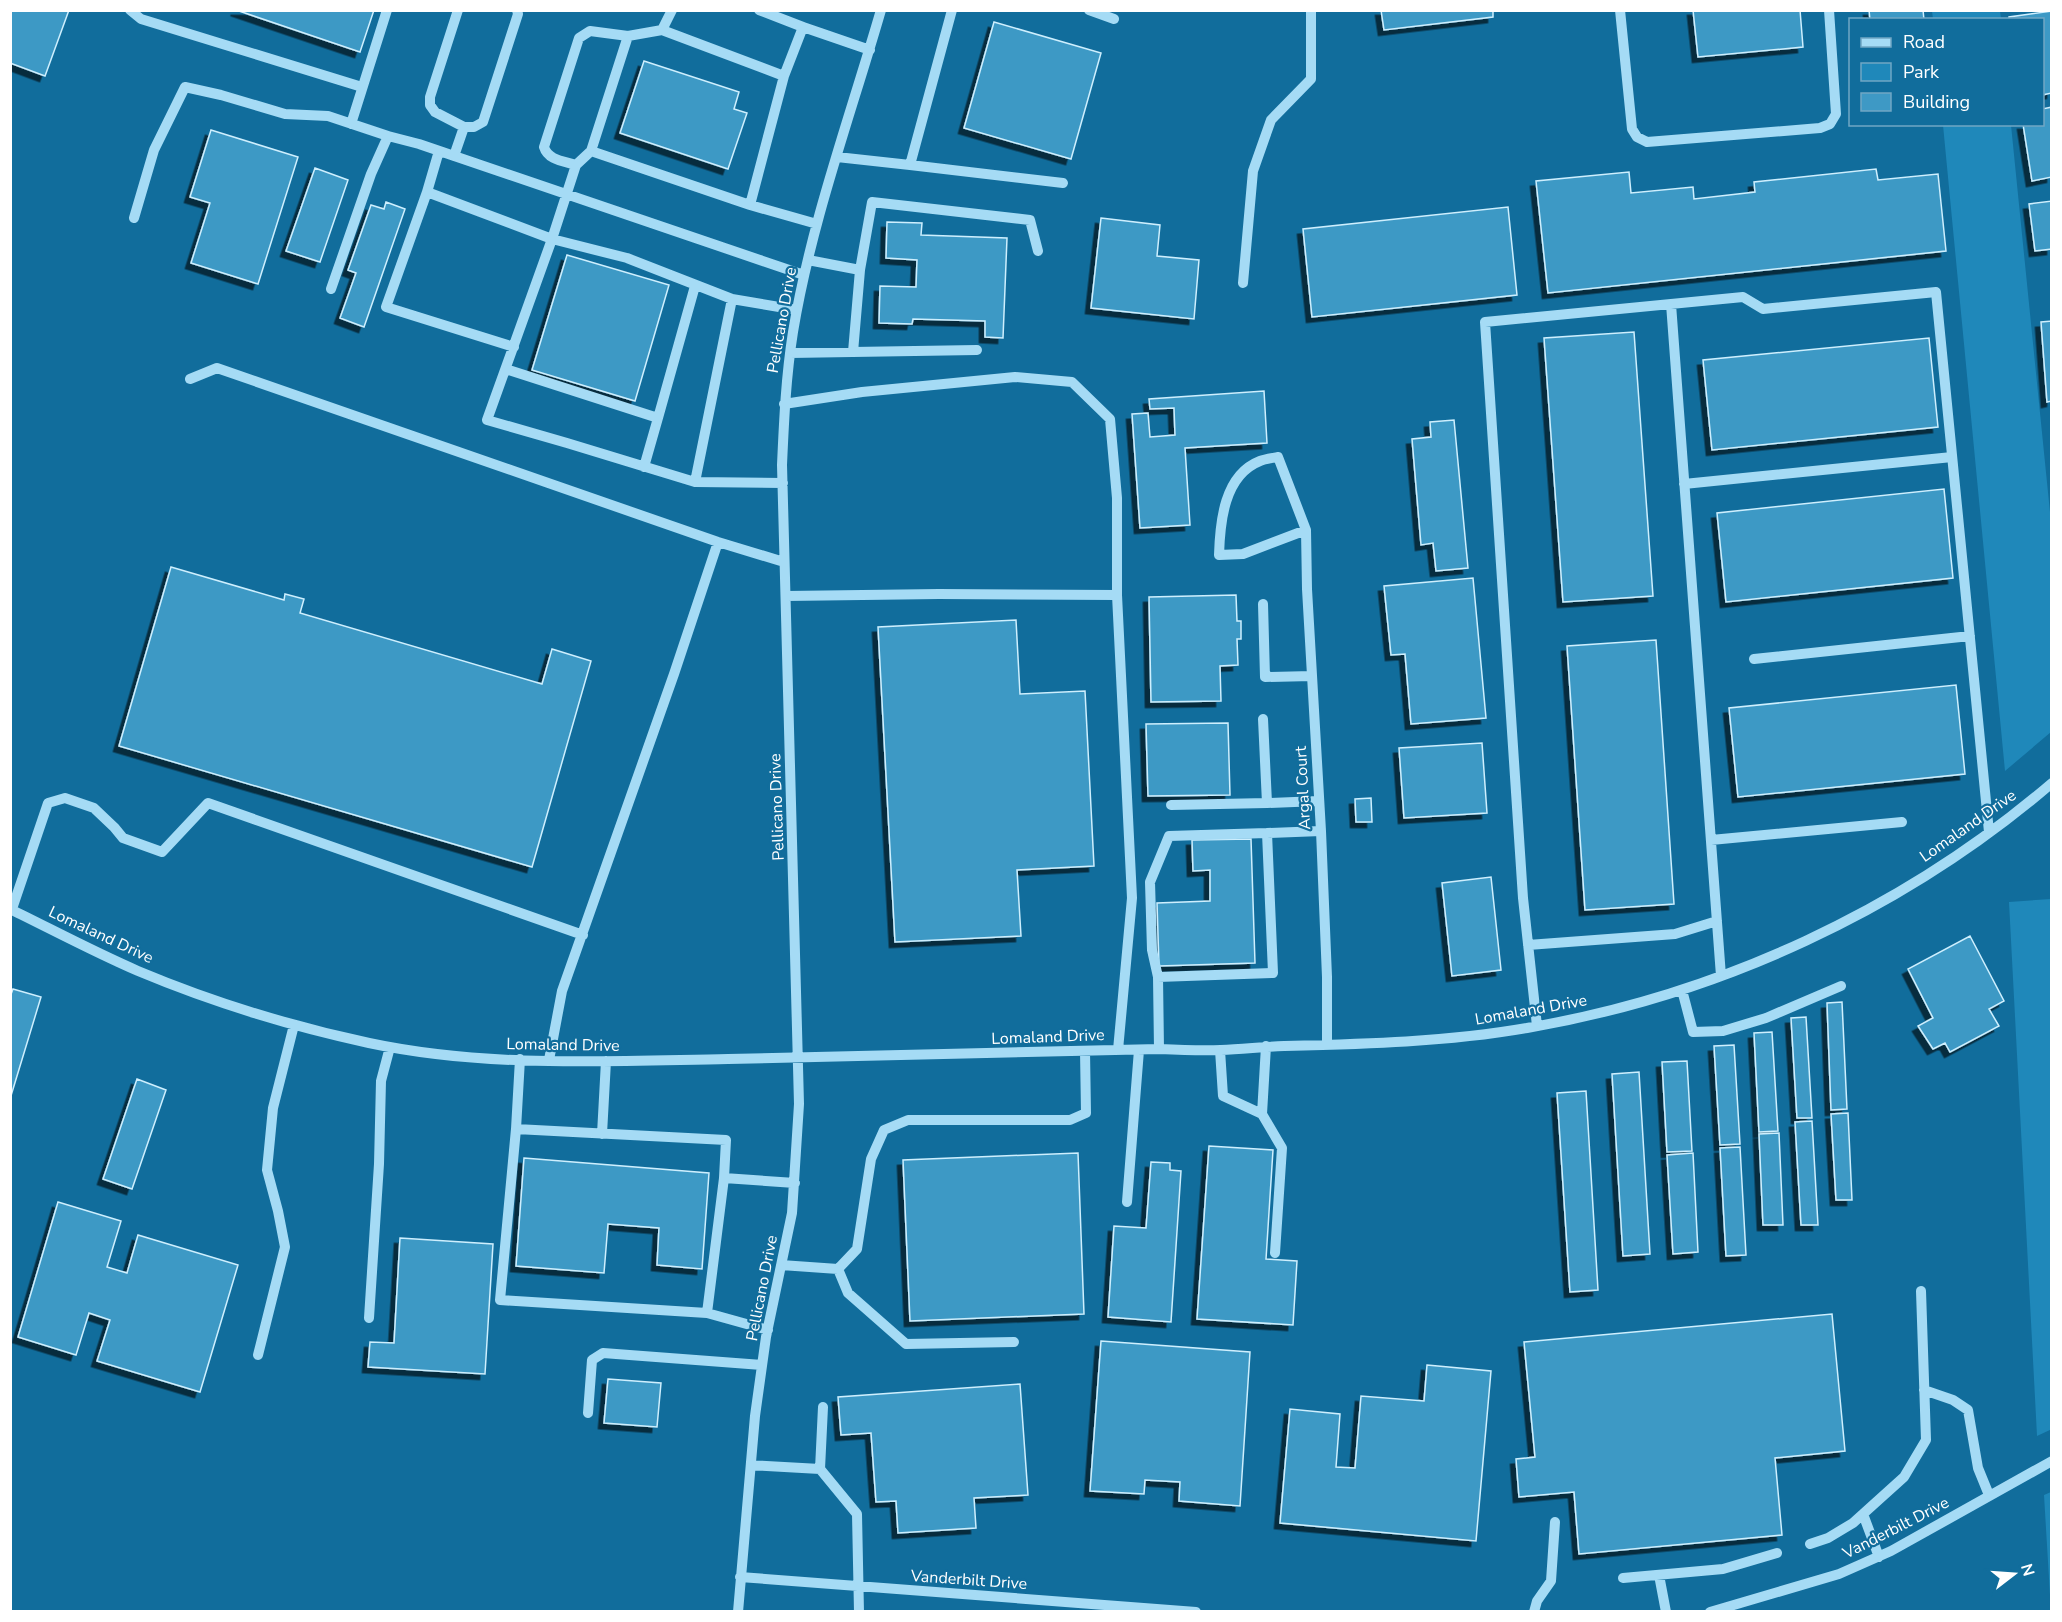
<svg xmlns="http://www.w3.org/2000/svg" width="2062" height="1622" viewBox="0 0 2062 1622" font-family="'Nunito Sans',sans-serif">
<defs>
<filter id="shadow"><feDropShadow dx="-5.5" dy="5.5" stdDeviation="0" flood-color="#0009"/></filter>
</defs>
<rect width="100%" height="100%" fill="#116d9c"/>
<path fill="#1f88ba" d="M 1932,11 L 2000,11 L 2001,19 L 1933,19 Z
M 1943,125 L 2011,125 L 2051,522 L 2051,732 L 2005,771 Z
M 2051,899 L 2052,1429 L 2037,1436 L 2009,902 Z
M 2051,1492 L 2052,1611 L 2051,1612 L 2044,1495 Z"/>
<path fill="#3e99c5" stroke="#ceeffe" stroke-width="1.5" filter="url(#shadow)" d="M 10,10 L 69,10 L 45,76 L 10,63 Z
M 236,10 L 374,10 L 360,52 Z
M 1381,10 L 1493,10 L 1493,17 L 1384,30 Z
M 1693,10 L 1800,10 L 1803,47 L 1698,57 Z
M 1869,10 L 1923,10 L 1924,20 L 1870,20 Z
M 2052,11 L 2052,93 L 2042,95 L 2042,20 L 2009,20 L 2009,17 Z
M 994,22 L 1101,53 L 1071,159 L 964,128 Z
M 644,61 L 739,92 L 734,109 L 747,113 L 728,169 L 620,133 Z
M 2052,107 L 2052,177 L 2032,181 L 2023,124 L 2042,124 L 2042,109 Z
M 211,130 L 298,157 L 258,284 L 191,263 L 210,203 L 190,197 Z
M 315,168 L 348,180 L 320,262 L 286,251 Z
M 1876,169 L 1878,180 L 1938,174 L 1946,251 L 1548,293 L 1536,181 L 1629,172 L 1631,193 L 1693,187 L 1694,199 L 1755,192 L 1754,182 Z
M 2052,201 L 2052,249 L 2035,251 L 2029,204 Z
M 386,202 L 405,209 L 364,327 L 340,318 L 356,273 L 348,270 L 371,205 L 384,209 Z
M 1508,207 L 1517,295 L 1312,317 L 1303,229 Z
M 1101,218 L 1160,225 L 1157,256 L 1199,260 L 1194,319 L 1091,308 Z
M 887,222 L 922,223 L 921,235 L 1007,238 L 1003,338 L 985,337 L 985,321 L 913,319 L 912,324 L 879,323 L 880,286 L 916,287 L 917,260 L 886,258 Z
M 567,255 L 669,285 L 635,401 L 532,370 Z
M 2052,321 L 2052,401 L 2047,402 L 2041,322 Z
M 1634,332 L 1653,596 L 1563,602 L 1544,338 Z
M 1929,338 L 1938,427 L 1712,450 L 1703,360 Z
M 1264,391 L 1267,443 L 1185,448 L 1190,525 L 1140,528 L 1132,414 L 1148,413 L 1150,437 L 1175,435 L 1174,408 L 1150,409 L 1149,399 Z
M 1454,420 L 1468,568 L 1436,571 L 1433,543 L 1421,545 L 1412,439 L 1431,437 L 1430,422 Z
M 1944,489 L 1953,578 L 1726,602 L 1717,513 Z
M 171,567 L 284,600 L 285,594 L 304,599 L 300,613 L 542,684 L 552,649 L 591,661 L 532,867 L 119,746 Z
M 1473,578 L 1486,718 L 1411,724 L 1405,654 L 1391,655 L 1384,586 Z
M 1236,595 L 1237,621 L 1241,621 L 1241,639 L 1237,639 L 1238,665 L 1220,666 L 1221,701 L 1151,702 L 1149,597 Z
M 1016,620 L 1020,694 L 1085,691 L 1094,866 L 1017,870 L 1021,936 L 895,942 L 878,627 Z
M 1656,640 L 1674,904 L 1585,910 L 1567,646 Z
M 1956,685 L 1965,774 L 1738,797 L 1729,708 Z
M 1228,723 L 1230,795 L 1148,796 L 1146,724 Z
M 1482,743 L 1487,813 L 1404,818 L 1399,748 Z
M 1371,798 L 1372,822 L 1356,822 L 1355,799 Z
M 1251,839 L 1255,963 L 1159,966 L 1157,903 L 1210,901 L 1210,870 L 1193,871 L 1192,840 Z
M 1491,877 L 1501,970 L 1452,976 L 1442,883 Z
M 1970,936 L 2004,1001 L 1989,1009 L 1999,1026 L 1950,1052 L 1945,1043 L 1933,1049 L 1918,1026 L 1933,1018 L 1908,969 Z
M 13,989 L 41,997 L 10,1099 L 10,997 Z
M 1842,1002 L 1847,1109 L 1831,1110 L 1827,1003 Z
M 1806,1017 L 1812,1118 L 1797,1118 L 1791,1018 Z
M 1772,1032 L 1778,1131 L 1759,1132 L 1754,1033 Z
M 1734,1045 L 1740,1144 L 1720,1145 L 1714,1046 Z
M 1687,1061 L 1692,1151 L 1667,1152 L 1662,1062 Z
M 1639,1072 L 1650,1254 L 1623,1256 L 1612,1074 Z
M 137,1079 L 166,1090 L 132,1189 L 103,1179 Z
M 1586,1091 L 1598,1290 L 1570,1292 L 1557,1093 Z
M 1848,1113 L 1852,1200 L 1836,1200 L 1831,1114 Z
M 1812,1121 L 1818,1225 L 1801,1225 L 1795,1122 Z
M 1779,1133 L 1783,1225 L 1763,1225 L 1759,1134 Z
M 1209,1146 L 1273,1150 L 1266,1259 L 1297,1261 L 1293,1325 L 1197,1319 Z
M 1740,1147 L 1746,1255 L 1726,1256 L 1720,1148 Z
M 1078,1153 L 1084,1314 L 910,1321 L 903,1160 Z
M 1693,1153 L 1698,1252 L 1673,1254 L 1667,1155 Z
M 524,1158 L 709,1173 L 702,1269 L 657,1265 L 659,1228 L 608,1224 L 604,1273 L 516,1266 Z
M 1151,1162 L 1170,1163 L 1170,1170 L 1181,1171 L 1171,1322 L 1108,1317 L 1114,1226 L 1146,1228 Z
M 58,1202 L 121,1221 L 107,1267 L 127,1273 L 138,1235 L 238,1265 L 200,1392 L 97,1361 L 110,1320 L 89,1313 L 76,1355 L 18,1337 Z
M 400,1238 L 493,1244 L 485,1374 L 368,1367 L 370,1342 L 394,1343 Z
M 1832,1314 L 1845,1451 L 1775,1458 L 1782,1535 L 1579,1554 L 1574,1492 L 1519,1497 L 1516,1459 L 1535,1457 L 1524,1342 Z
M 1101,1341 L 1250,1352 L 1240,1506 L 1179,1501 L 1180,1482 L 1145,1480 L 1144,1494 L 1090,1491 Z
M 1427,1365 L 1491,1371 L 1476,1541 L 1280,1523 L 1290,1409 L 1340,1414 L 1336,1467 L 1355,1468 L 1361,1396 L 1424,1401 Z
M 608,1379 L 661,1383 L 657,1427 L 604,1423 Z
M 1020,1384 L 1028,1495 L 974,1498 L 976,1528 L 898,1533 L 896,1501 L 876,1502 L 871,1433 L 841,1435 L 838,1397 Z"/>
<g fill="none" stroke-linecap="round" stroke-linejoin="round">
<path stroke="#a5dbf5" stroke-width="10" d="M 130,10 L 141,19 L 362,87
M 458,10 L 430,97 L 430,105 L 435,112 L 464,127 L 474,127 L 483,122 L 518,14 L 517,10
M 759,10 L 803,27
M 1089,10 L 1114,19
M 1620,10 L 1632,129 L 1637,137 L 1647,142 L 1820,128 L 1830,124 L 1836,114 L 1829,10
M 662,30 L 672,10
M 784,76 L 803,27 L 870,50
M 351,124 L 387,10
M 454,156 L 464,127
M 837,157 L 910,165 L 952,10
M 576,165 C 563,161 548,160 544,147 L 579,38 L 590,31 L 628,36
M 910,165 L 1063,183
M 427,192 L 439,151
M 750,205 L 784,76 L 662,30 L 628,36 L 591,151 L 750,205 L 817,224
M 134,218 L 154,150 L 185,87 L 221,95 L 285,114 L 328,116 L 388,136
M 808,260 L 860,270 L 872,202 L 1030,220 L 1038,251
M 1243,283 L 1253,171 L 1271,120 L 1311,79 L 1311,10
M 331,289 L 371,174 L 388,136 L 419,144 L 804,275
M 1671,304 L 1721,976
M 514,347 L 386,307 L 427,192 L 552,239 L 576,165 L 591,151
M 853,352 L 860,270
M 790,353 L 977,350
M 506,369 L 658,418 L 695,286
M 190,379 L 217,368 L 718,542 L 784,562
M 784,404 L 862,392 L 1015,377 L 1072,382 L 1110,419 L 1117,498 L 1117,595
M 644,467 L 658,418
M 695,482 L 732,299
M 783,483 L 695,482 L 567,443 L 487,420 L 552,239 L 627,258 L 732,299 L 797,310
M 1684,484 L 1952,457
M 1306,530 L 1243,554 L 1219,555 C 1220,522 1224,475 1260,461 C 1265,459 1272,458 1278,457 L 1306,530 L 1307,589 L 1321,831 L 1327,977 L 1327,1045
M 786,596 L 939,594 L 1117,595 L 1132,898 L 1118,1050
M 1263,604 L 1265,677 L 1312,676
M 1754,659 L 1970,636
M 1267,803 L 1319,801
M 1171,805 L 1267,803 L 1263,719
M 1711,840 L 1902,822
M 10,909 C 53,930 94,952 138,971 C 212,1002 290,1026 369,1043 C 486,1068 609,1061 728,1059 C 872,1056 1015,1052 1159,1049 C 1180,1050 1201,1051 1221,1050 C 1242,1049 1263,1047 1284,1046 C 1365,1044 1447,1042 1527,1028 C 1719,995 1904,910 2052,783
M 12,909 L 48,803 L 65,798 L 94,808 L 114,827 L 123,838 L 162,852 L 208,803 L 583,935
M 1528,945 L 1675,934 L 1717,921
M 1158,977 L 1152,950 L 1150,882 L 1169,836 L 1267,833
M 1682,990 L 1693,1032 L 1723,1031 L 1766,1018 L 1841,986
M 1537,1026 L 1523,898 L 1485,322 L 1743,297 L 1763,309 L 1936,292 L 1989,832
M 1266,1046 L 1262,1114 L 1282,1148 L 1275,1253
M 1159,1049 L 1158,977 L 1273,973 L 1267,833 L 1321,831
M 1220,1050 L 1223,1096 L 1262,1114
M 520,1059 L 516,1129 L 726,1140 L 724,1178
M 549,1060 L 562,991 L 674,674 L 718,542
M 516,1129 L 500,1300 L 707,1313
M 602,1134 L 606,1061
M 1127,1202 L 1139,1050
M 781,1265 L 838,1269 L 857,1249 L 871,1159 L 884,1130 L 908,1120 L 1070,1120 L 1086,1113 L 1085,1051
M 838,1269 L 848,1293 L 906,1344 L 1014,1342
M 369,1318 L 379,1164 L 381,1081 L 390,1047
M 768,1330 L 707,1313 L 724,1178 L 795,1183
M 258,1355 L 285,1247 L 278,1211 L 267,1170 L 273,1108 L 294,1025
M 1924,1390 L 1953,1400 L 1968,1410 L 1978,1468 L 1989,1495
M 823,1407 L 820,1469 L 857,1514 L 859,1612
M 588,1413 L 592,1360 L 603,1353 L 762,1365
M 751,1465 L 820,1469
M 1863,1514 L 1879,1557
M 1810,1544 L 1828,1538 L 1853,1523 L 1904,1477 L 1926,1440 L 1921,1291
M 1659,1575 L 1666,1612
M 740,1577 L 1196,1612
M 1623,1578 L 1723,1569 L 1777,1553
M 738,1612 L 755,1416 L 766,1337 L 792,1213 L 799,1104 L 782,465 C 784,420 786,376 793,332 C 811,223 850,117 881,10
M 1534,1612 L 1537,1601 L 1551,1581 L 1555,1522
M 1710,1612 L 1839,1574 L 1891,1551 L 2052,1461"/>
</g>
<g text-anchor="middle" dominant-baseline="central" stroke-width="4.5" stroke-linejoin="round" paint-order="stroke">
<g font-size="16" fill="#fff" stroke="#116d9c">
<text transform="translate(782 320) rotate(-80)">Pellicano Drive</text>
<text transform="translate(1303 788) rotate(-93)">Argal Court</text>
<text transform="translate(777 807) rotate(-92)">Pellicano Drive</text>
<text transform="translate(1968 826) rotate(-35)">Lomaland Drive</text>
<text transform="translate(101 935) rotate(25)">Lomaland Drive</text>
<text transform="translate(1531 1010) rotate(-10)">Lomaland Drive</text>
<text transform="translate(1048 1037) rotate(-2)">Lomaland Drive</text>
<text transform="translate(563 1045) rotate(1)">Lomaland Drive</text>
<text transform="translate(762 1288) rotate(-79)">Pellicano Drive</text>
<text transform="translate(1896 1528) rotate(-27)">Vanderbilt Drive</text>
<text transform="translate(969 1580) rotate(4)">Vanderbilt Drive</text>
</g>
</g>
<rect width="2062" height="1622" fill="none" stroke="#ffffff" stroke-width="24"/>
<rect x="1849" y="18" width="195" height="108" fill="#116d9c" stroke="#70a7c4" stroke-width="1.5"/>
<rect x="1861" y="38" width="30" height="9" fill="#a5dbf5" stroke="#70a7c4" stroke-width="1.5"/>
<text x="1903" y="48" font-size="18" fill="#ffffff">Road</text>
<rect x="1861" y="63" width="30" height="18" fill="#1f88ba" stroke="#70a7c4" stroke-width="1.5"/>
<text x="1903" y="78" font-size="18" fill="#ffffff">Park</text>
<rect x="1861" y="93" width="30" height="18" fill="#3e99c5" stroke="#70a7c4" stroke-width="1.5"/>
<text x="1903" y="108" font-size="18" fill="#ffffff">Building</text>
<g transform="translate(2014 1574) rotate(73)" stroke="#116d9c" stroke-width="4.5" paint-order="stroke">
<path d="M0-4.5L10 22L0 15L-10 22Z" fill="#ffffff"/>
<text y="-9" font-size="16" font-weight="bold" text-anchor="middle" fill="#ffffff">N</text>
</g>
</svg>
